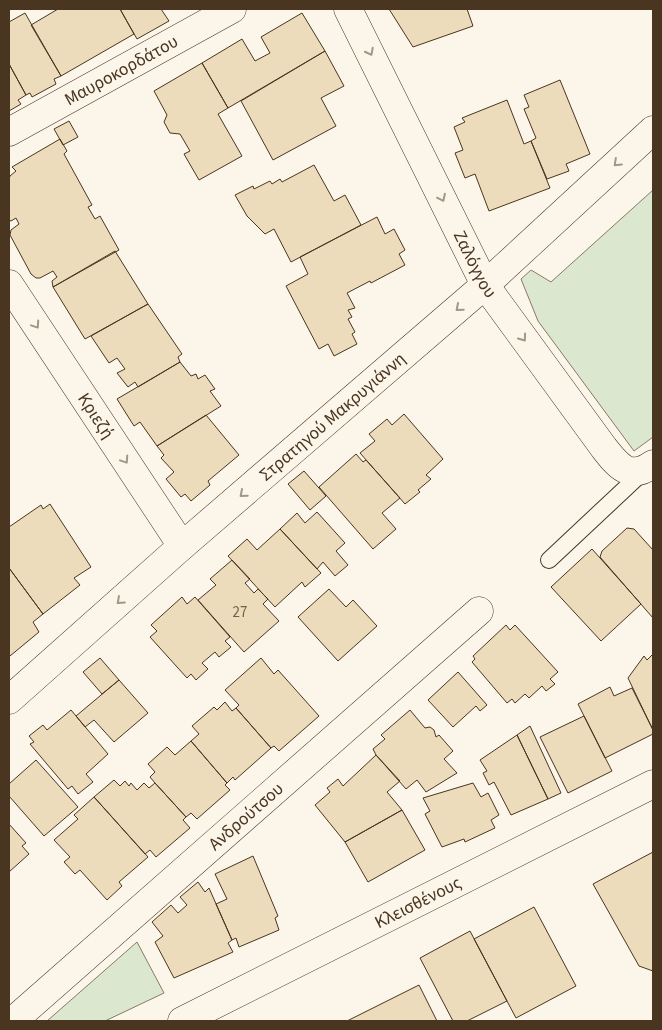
<svg xmlns="http://www.w3.org/2000/svg" width="662" height="1030" viewBox="0 0 662 1030" font-family="'Source Sans 3',sans-serif">
<rect width="100%" height="100%" fill="#fbf6e9"/>
<path fill="#dce7d0" stroke="#887966" d="M 653,190 L 653,437 L 634,451 L 538,321 L 521,279 L 531,270 L 551,282 Z
M 137,942 L 164,993 L 105,1021 L 47,1021 Z"/>
<path fill="#ecdcbc" stroke="#4a3520" d="M 58,9 L 120,9 L 134,34 L 61,76 L 31,25 Z
M 120,9 L 161,9 L 169,21 L 137,39 Z
M 389,9 L 467,9 L 473,26 L 413,47 Z
M 25,13 L 61,76 L 54,79 L 56,84 L 32,97 L 30,93 L 26,95 L 9,64 L 9,22 Z
M 302,13 L 325,51 L 228,108 L 202,63 L 242,39 L 255,61 L 270,53 L 261,37 Z
M 325,51 L 344,86 L 321,98 L 336,126 L 273,160 L 241,101 Z
M 202,63 L 228,108 L 218,114 L 242,156 L 199,180 L 184,154 L 190,151 L 180,134 L 170,133 L 164,122 L 167,115 L 154,91 Z
M 9,64 L 26,95 L 18,100 L 21,104 L 9,111 Z
M 560,80 L 590,154 L 566,164 L 569,171 L 547,179 L 531,141 L 536,138 L 524,109 L 529,107 L 524,95 Z
M 507,100 L 524,144 L 531,141 L 550,188 L 489,211 L 475,174 L 465,178 L 455,153 L 463,150 L 454,127 L 465,122 L 462,118 Z
M 69,121 L 78,137 L 63,145 L 54,129 Z
M 60,139 L 67,151 L 64,154 L 92,205 L 88,207 L 95,219 L 100,216 L 119,250 L 53,287 L 52,281 L 57,277 L 53,271 L 40,278 L 36,278 L 31,274 L 10,235 L 11,230 L 19,224 L 16,218 L 11,221 L 9,220 L 9,179 L 10,176 L 16,171 L 12,167 Z
M 314,165 L 334,201 L 345,195 L 361,225 L 291,262 L 274,229 L 265,234 L 247,216 L 235,195 L 253,186 L 254,189 L 270,181 L 272,184 L 280,179 L 282,182 Z
M 377,217 L 385,234 L 394,229 L 405,250 L 399,254 L 405,265 L 371,283 L 370,281 L 347,293 L 355,308 L 348,310 L 352,317 L 348,319 L 355,332 L 352,334 L 357,344 L 334,356 L 328,344 L 319,349 L 286,286 L 308,274 L 300,257 Z
M 115,251 L 148,304 L 85,339 L 53,287 Z
M 148,304 L 182,354 L 178,357 L 180,362 L 138,387 L 135,382 L 128,387 L 117,373 L 125,369 L 117,358 L 109,363 L 91,336 Z
M 180,362 L 191,376 L 196,374 L 198,379 L 205,375 L 215,389 L 210,391 L 221,406 L 157,446 L 140,422 L 134,426 L 117,399 Z
M 404,414 L 443,459 L 426,475 L 431,479 L 418,490 L 420,492 L 405,504 L 360,453 L 375,441 L 369,434 L 387,419 L 392,425 Z
M 206,415 L 239,455 L 208,481 L 210,485 L 191,501 L 185,494 L 181,497 L 166,479 L 174,472 L 161,458 L 164,455 L 157,446 Z
M 356,454 L 363,462 L 366,460 L 400,498 L 382,513 L 396,529 L 373,549 L 319,487 Z
M 304,471 L 326,496 L 310,510 L 288,484 Z
M 50,504 L 91,567 L 74,578 L 80,585 L 43,614 L 9,568 L 9,527 L 41,505 L 43,509 Z
M 317,512 L 345,543 L 336,551 L 348,565 L 335,576 L 323,562 L 317,569 L 280,529 L 297,513 L 305,523 Z
M 627,528 L 634,529 L 653,550 L 653,618 L 600,557 L 602,551 Z
M 280,529 L 321,573 L 305,587 L 302,582 L 275,607 L 228,556 L 247,539 L 257,550 Z
M 592,549 L 641,604 L 601,641 L 551,587 Z
M 232,560 L 250,579 L 245,583 L 254,593 L 258,589 L 268,599 L 263,604 L 279,621 L 244,652 L 198,600 L 216,585 L 210,579 Z
M 9,568 L 43,614 L 33,622 L 39,632 L 10,656 L 9,654 Z
M 329,589 L 346,607 L 353,600 L 377,626 L 338,661 L 298,617 Z
M 182,597 L 187,604 L 195,597 L 230,637 L 225,641 L 231,647 L 219,657 L 215,652 L 202,663 L 208,669 L 196,680 L 191,674 L 187,678 L 150,637 L 157,631 L 151,625 Z
M 506,625 L 510,630 L 515,625 L 558,672 L 550,679 L 555,684 L 546,691 L 542,686 L 529,698 L 525,694 L 515,703 L 512,699 L 507,703 L 472,662 L 475,659 L 473,656 Z
M 653,654 L 653,730 L 628,678 L 644,656 L 647,660 Z
M 100,658 L 119,680 L 102,694 L 83,672 Z
M 261,658 L 274,674 L 278,670 L 319,716 L 279,751 L 274,746 L 271,748 L 236,708 L 239,705 L 225,690 Z
M 458,672 L 487,705 L 480,711 L 476,706 L 453,727 L 428,700 Z
M 119,680 L 148,713 L 114,742 L 94,720 L 85,727 L 76,716 Z
M 610,687 L 614,696 L 632,688 L 653,730 L 653,734 L 605,758 L 578,704 Z
M 225,702 L 232,711 L 236,708 L 271,748 L 235,780 L 233,777 L 227,783 L 191,741 L 199,734 L 192,726 L 214,707 L 217,710 Z
M 71,710 L 108,754 L 86,774 L 93,782 L 78,794 L 72,786 L 68,789 L 30,744 L 34,742 L 29,736 L 43,725 L 47,730 Z
M 410,710 L 425,728 L 430,727 L 434,730 L 436,737 L 439,735 L 453,751 L 444,759 L 457,773 L 426,792 L 417,780 L 406,789 L 376,755 L 373,749 L 385,739 L 381,735 Z
M 584,716 L 612,771 L 568,793 L 540,737 Z
M 530,726 L 561,793 L 548,799 L 517,735 Z
M 517,735 L 548,799 L 511,815 L 494,782 L 489,785 L 483,773 L 487,771 L 480,760 Z
M 191,741 L 227,783 L 225,785 L 230,790 L 197,819 L 191,813 L 186,817 L 155,783 L 150,777 L 155,772 L 148,764 L 167,747 L 175,755 Z
M 376,755 L 400,781 L 387,792 L 402,810 L 345,842 L 315,805 L 330,792 L 327,788 L 338,779 L 343,786 Z
M 36,760 L 78,807 L 44,836 L 9,796 L 9,784 Z
M 114,780 L 120,786 L 125,781 L 129,786 L 131,783 L 137,790 L 144,783 L 149,788 L 155,783 L 186,817 L 183,820 L 190,828 L 156,857 L 150,850 L 145,854 L 94,797 Z
M 473,783 L 481,797 L 488,793 L 499,815 L 491,820 L 495,828 L 465,842 L 464,839 L 442,847 L 425,814 L 430,811 L 423,798 Z
M 94,797 L 148,857 L 119,882 L 122,886 L 107,900 L 80,870 L 75,874 L 64,862 L 70,857 L 54,840 L 78,819 L 74,815 Z
M 402,810 L 425,850 L 368,882 L 345,842 Z
M 9,824 L 26,843 L 22,846 L 29,854 L 9,872 Z
M 653,852 L 653,971 L 639,966 L 593,884 Z
M 253,856 L 278,916 L 275,918 L 279,930 L 239,947 L 236,938 L 232,940 L 216,904 L 227,899 L 215,874 Z
M 198,882 L 205,892 L 209,888 L 232,940 L 228,943 L 233,952 L 174,978 L 155,942 L 163,936 L 152,922 L 171,905 L 178,913 L 187,905 L 180,897 Z
M 534,907 L 576,986 L 516,1018 L 474,939 Z
M 470,931 L 507,1001 L 467,1021 L 453,1021 L 420,958 Z
M 419,985 L 437,1021 L 347,1021 Z"/>
<g fill="none" stroke-linecap="round" stroke-linejoin="round">
<g stroke="#4a3520" stroke-width="18">
<path id="service" d="M 549,560 L 645,470"/>
</g>
<g stroke="#4a3520" stroke-width="29">
<g id="minor">
<path id="s1" d="M 348,9 L 485,285 L 604,448 C 618,466 630,481 653,464"/>
<path id="s2" d="M 9,132 L 232,9"/>
<path id="s3" d="M 9,284 L 182,546"/>
<path id="s4" d="M 9,700 L 182,546 L 485,285 L 653,130"/>
<path id="s5" d="M 13,1021 L 479,611"/>
</g>
</g>
<g stroke="#4a3520" stroke-width="29">
<g id="secondary">
<path id="s6" d="M 182,1021 L 653,784"/>
</g>
</g>
<use href="#service" stroke="#fbf6e9" stroke-width="16"/>
<use href="#minor" stroke="#fbf6e9" stroke-width="28"/>
<use href="#secondary" stroke="#fbf6e9" stroke-width="28"/>
</g>
<defs><path id="oneway-chevron" d="M-2-3.5L2.5 0L-2 3.5" fill="none" stroke-width="1.6" stroke-linecap="round" stroke-linejoin="round" transform="scale(1.25)"/></defs>
<g stroke="#a29684">
<use href="#oneway-chevron" transform="translate(370 52) rotate(63)"/>
<use href="#oneway-chevron" transform="translate(617 163) rotate(137)"/>
<use href="#oneway-chevron" transform="translate(442 198) rotate(64)"/>
<use href="#oneway-chevron" transform="translate(459 308) rotate(139)"/>
<use href="#oneway-chevron" transform="translate(36 325) rotate(56)"/>
<use href="#oneway-chevron" transform="translate(523 338) rotate(54)"/>
<use href="#oneway-chevron" transform="translate(125 460) rotate(56)"/>
<use href="#oneway-chevron" transform="translate(243 494) rotate(139)"/>
<use href="#oneway-chevron" transform="translate(120 601) rotate(138)"/>
</g>
<g text-anchor="middle" dominant-baseline="central" stroke-width="4" stroke-linejoin="round" paint-order="stroke">
<g font-size="15" fill="#725f47">
<text x="240" y="612">27</text>
</g>
<g font-size="18" fill="#4a3520" stroke="#fbf6e9">
<text stroke="none"><textPath href="#s2" startOffset="128">Μαυροκορδάτου</textPath></text>
<text stroke="none"><textPath href="#s1" startOffset="285">Ζαλόγγου</textPath></text>
<text stroke="none"><textPath href="#s3" startOffset="158">Κριεζή</textPath></text>
<text stroke="none"><textPath href="#s4" startOffset="430">Στρατηγού Μακρυγιάννη</textPath></text>
<text stroke="none"><textPath href="#s5" startOffset="310">Ανδρούτσου</textPath></text>
<text stroke="none"><textPath href="#s6" startOffset="264">Κλεισθένους</textPath></text>
</g>
</g>
<rect width="662" height="1030" fill="none" stroke="#4a3520" stroke-width="20"/>
</svg>
